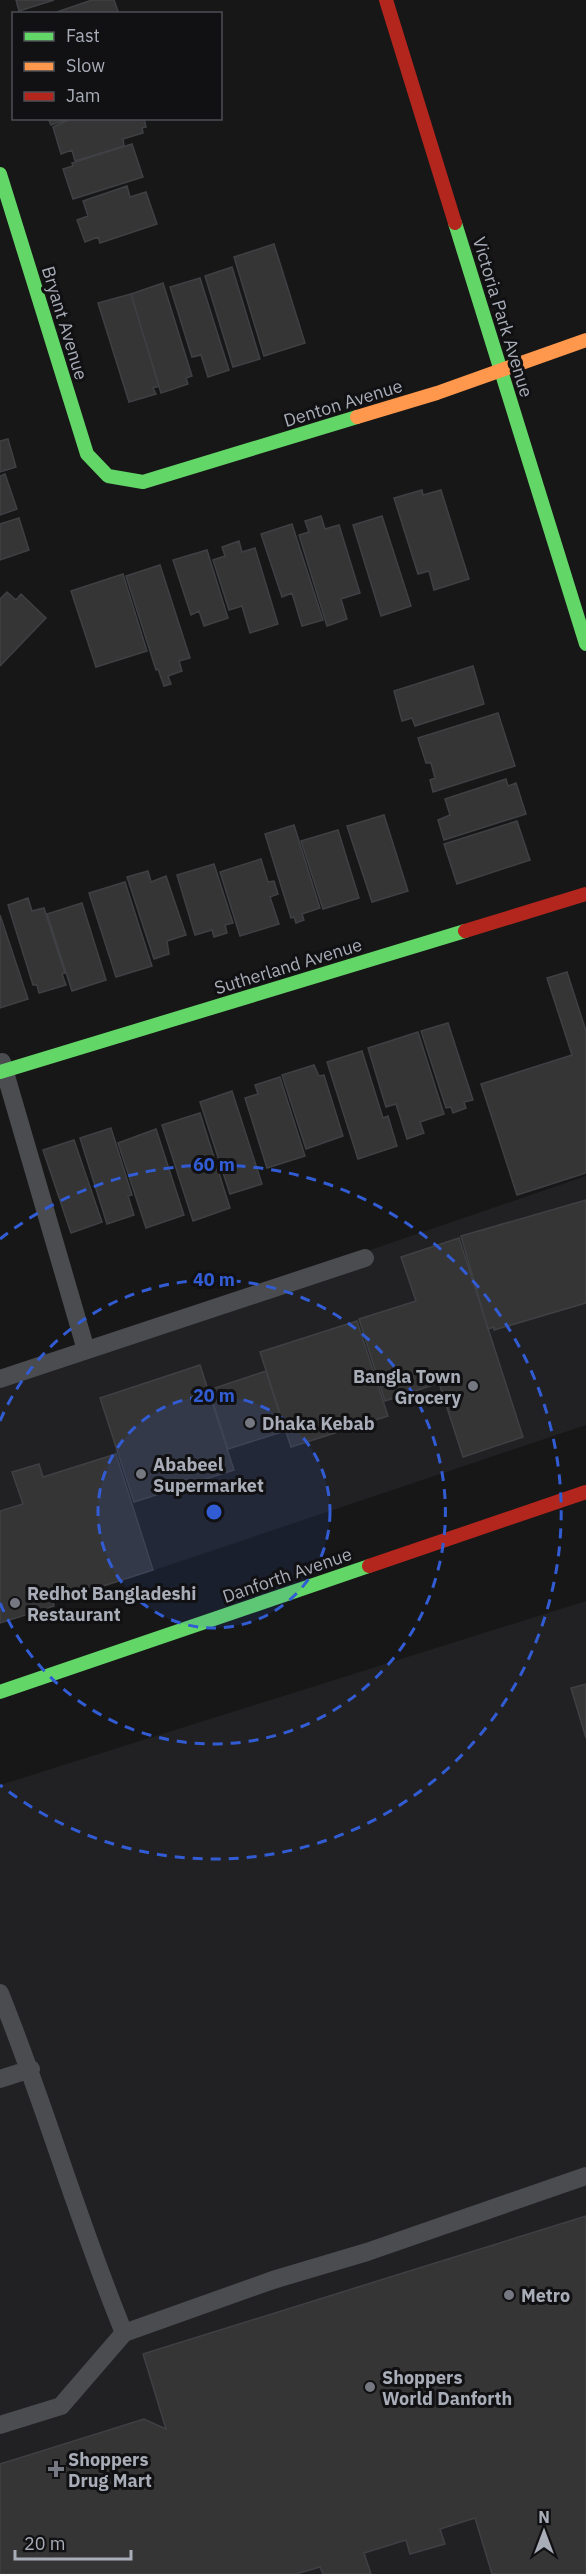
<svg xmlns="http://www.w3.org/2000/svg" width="586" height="2574" viewBox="0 0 586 2574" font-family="'IBM Plex Sans',sans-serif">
<rect width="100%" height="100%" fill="#171717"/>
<path fill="#212123" d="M 586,1176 L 586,1425 L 0,1622 L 0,1377 Z
M 586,1601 L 586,2574 L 0,2574 L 0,1785 Z"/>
<path fill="#353536" stroke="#3f4043" stroke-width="1.5" d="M 16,0 L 54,0 L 19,11 Z
M 92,0 L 114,0 L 119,14 L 51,14 Z
M 48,118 L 71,118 L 51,125 Z
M 73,118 L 144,118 L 146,127 L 142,128 L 143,133 L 123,139 L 124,146 L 75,161 L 72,150 L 61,154 L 53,127 Z
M 132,144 L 143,177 L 73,199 L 63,169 L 73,166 L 72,163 Z
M 127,186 L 130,197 L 146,192 L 157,224 L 100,243 L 98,237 L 85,242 L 77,220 L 88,216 L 83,201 Z
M 274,244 L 305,343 L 264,356 L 234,257 Z
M 232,267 L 260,359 L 233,367 L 205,276 Z
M 200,278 L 229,370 L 208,377 L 201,355 L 192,357 L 170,287 Z
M 163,283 L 192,376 L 186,378 L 188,384 L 161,393 L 131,294 Z
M 131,294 L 159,386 L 153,388 L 156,394 L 129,402 L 98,303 Z
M 8,439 L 16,467 L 0,472 L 0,441 Z
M 5,474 L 17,509 L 0,515 L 0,476 Z
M 422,490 L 423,495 L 441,490 L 469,579 L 434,590 L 429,571 L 418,574 L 394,498 Z
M 321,516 L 325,529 L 339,525 L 360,593 L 341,599 L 347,619 L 327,626 L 299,535 L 309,532 L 305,521 Z
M 382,516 L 411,606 L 381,616 L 353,525 Z
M 19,518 L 29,550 L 0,560 L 0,524 Z
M 292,524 L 323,620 L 302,626 L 292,593 L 282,597 L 261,534 Z
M 239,541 L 242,552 L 255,548 L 278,624 L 250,633 L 242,606 L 229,610 L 213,560 L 225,556 L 222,547 Z
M 207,550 L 228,618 L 204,626 L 199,611 L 191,615 L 173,560 Z
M 160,565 L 190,658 L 179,661 L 182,671 L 168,676 L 171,684 L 164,686 L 158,669 L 156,670 L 126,576 Z
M 123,574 L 147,651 L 96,667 L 71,591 Z
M 7,592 L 16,600 L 21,594 L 46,618 L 0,666 L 0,599 Z
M 473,666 L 484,704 L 415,726 L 412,718 L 402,721 L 394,691 Z
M 498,713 L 515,766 L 433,792 L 430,780 L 435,778 L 431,763 L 426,763 L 418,738 Z
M 506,779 L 508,786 L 516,783 L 526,814 L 444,840 L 438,820 L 450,815 L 445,799 Z
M 384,815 L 408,891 L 372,902 L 347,826 Z
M 517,821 L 530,860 L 457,884 L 444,844 Z
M 294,825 L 320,908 L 302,914 L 304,920 L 296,923 L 294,917 L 291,918 L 265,834 Z
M 338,830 L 359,898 L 323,909 L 301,841 Z
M 261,859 L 268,882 L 274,881 L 278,894 L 270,897 L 279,924 L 240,936 L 220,872 Z
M 214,864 L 233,923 L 225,925 L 227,933 L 214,937 L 212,930 L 195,935 L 177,875 Z
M 148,871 L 151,882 L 166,876 L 186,935 L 167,941 L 169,954 L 154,959 L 127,877 Z
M 125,882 L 152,966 L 116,977 L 89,893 Z
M 28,898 L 32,911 L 44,908 L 65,973 L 62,974 L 66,985 L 39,993 L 37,985 L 33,985 L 8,905 Z
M 82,903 L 106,980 L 72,991 L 47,914 Z
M 0,915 L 28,999 L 0,1008 Z
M 567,972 L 586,1031 L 586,1173 L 517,1195 L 481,1084 L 572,1055 L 547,978 Z
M 448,1023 L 473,1100 L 464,1102 L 466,1108 L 453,1113 L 451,1107 L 446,1108 L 421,1031 Z
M 418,1032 L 444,1114 L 420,1122 L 424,1133 L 407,1139 L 396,1104 L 386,1107 L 368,1048 Z
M 362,1051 L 383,1118 L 388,1116 L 397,1146 L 358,1159 L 327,1062 Z
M 314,1065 L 319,1076 L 324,1075 L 343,1136 L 306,1149 L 282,1075 Z
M 280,1077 L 305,1156 L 267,1168 L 245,1098 L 258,1094 L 255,1085 Z
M 232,1091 L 262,1184 L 230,1194 L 200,1102 Z
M 200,1113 L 230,1208 L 193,1221 L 162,1125 Z
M 111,1128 L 132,1195 L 128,1196 L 134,1215 L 107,1224 L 80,1138 Z
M 156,1129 L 184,1215 L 146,1228 L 118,1143 Z
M 74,1140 L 102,1222 L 71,1233 L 43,1150 Z
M 586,1200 L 586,1303 L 494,1330 L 494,1327 L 488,1329 L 461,1236 Z
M 459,1238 L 523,1437 L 463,1457 L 439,1383 L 385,1401 L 359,1319 L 416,1301 L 401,1257 Z
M 357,1321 L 388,1416 L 291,1447 L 260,1352 Z
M 200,1365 L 234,1470 L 134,1502 L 100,1398 Z
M 266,1371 L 285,1431 L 228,1449 L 209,1390 Z
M 116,1454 L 153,1570 L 53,1602 L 54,1606 L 0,1623 L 0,1511 L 23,1504 L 12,1472 L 39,1464 L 43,1477 Z
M 586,1684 L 586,1738 L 571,1688 Z
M 586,2216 L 586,2574 L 492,2574 L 475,2518 L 440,2529 L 445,2544 L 410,2554 L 406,2540 L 364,2553 L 371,2574 L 323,2574 L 320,2567 L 296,2574 L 0,2574 L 0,2464 L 144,2419 L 166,2429 L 143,2354 Z"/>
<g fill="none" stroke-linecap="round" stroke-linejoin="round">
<path stroke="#4b4c50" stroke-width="18" d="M 2,1062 L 86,1350
M 0,1379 L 365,1258
M 0,1993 C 45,2105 78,2221 124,2333 L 273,2280 L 367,2252 L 586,2176
M 0,2079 L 31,2069
M 0,2425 L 61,2406 L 124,2333"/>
<path stroke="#63d668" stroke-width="14" d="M 0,174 L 87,454 L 108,476 L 143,482 L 357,417
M 455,223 L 586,644
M 0,1072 L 465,931
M 0,1692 L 369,1566"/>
<path stroke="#ff974d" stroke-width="14" d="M 357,417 L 437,393 L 586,340"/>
<path stroke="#b3261e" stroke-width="14" d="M 386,0 L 455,223
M 465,931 L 586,894
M 369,1566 L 586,1492"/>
</g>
<circle cx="214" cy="1512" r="116" fill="#325cd3" fill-opacity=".12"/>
<g fill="none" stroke="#325cd3" stroke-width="3" stroke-dasharray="10 8">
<circle cx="214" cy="1512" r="116"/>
<path d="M0 1421A232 232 0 1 1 0 1603"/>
<path d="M0 1239A347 347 0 1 1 0 1785"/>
</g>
<g fill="#757880" stroke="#111113" stroke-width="2">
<circle cx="473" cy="1386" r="6"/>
<circle cx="250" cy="1423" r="6"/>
<circle cx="141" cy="1474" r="6"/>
<circle cx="15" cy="1603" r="6"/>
<circle cx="509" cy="2295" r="6"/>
<circle cx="370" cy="2387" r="6"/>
<path d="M53 2460h6v6h6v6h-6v6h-6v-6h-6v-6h6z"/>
</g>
<g text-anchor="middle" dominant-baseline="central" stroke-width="6" stroke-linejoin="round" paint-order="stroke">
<g font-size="18" fill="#a8adb8" stroke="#111113">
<text transform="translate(503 317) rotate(73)">Victoria Park Avenue</text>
<text transform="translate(65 323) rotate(73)">Bryant Avenue</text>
<text transform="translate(343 403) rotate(-17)">Denton Avenue</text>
<text transform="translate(288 966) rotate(-17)">Sutherland Avenue</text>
<text transform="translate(287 1575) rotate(-19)">Danforth Avenue</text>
</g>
<g font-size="18" font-weight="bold" fill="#a8adb8" stroke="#111113" text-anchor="start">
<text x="461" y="1376" text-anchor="end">Bangla Town<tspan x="461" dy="21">Grocery</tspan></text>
<text x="262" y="1423">Dhaka Kebab</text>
<text x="153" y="1464">Ababeel<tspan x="153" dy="21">Supermarket</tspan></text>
<text x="27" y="1593">Redhot Bangladeshi<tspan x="27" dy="21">Restaurant</tspan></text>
<text x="521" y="2295">Metro</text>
<text x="382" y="2377">Shoppers<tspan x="382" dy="21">World Danforth</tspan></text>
<text x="68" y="2459">Shoppers<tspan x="68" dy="21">Drug Mart</tspan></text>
</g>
</g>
<circle cx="214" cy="1512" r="9" fill="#325cd3" stroke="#111113" stroke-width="3"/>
<g font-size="18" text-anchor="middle" font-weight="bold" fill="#325cd3" stroke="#111113" stroke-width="6" stroke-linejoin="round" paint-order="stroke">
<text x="214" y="1171">60 m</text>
<text x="214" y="1286">40 m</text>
<text x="214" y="1402">20 m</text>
</g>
<rect x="12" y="12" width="210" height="108" fill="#111113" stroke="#4d4f55" stroke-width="1.5"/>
<rect x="24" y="32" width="30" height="9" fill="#63d668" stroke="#4d4f55" stroke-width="1.5"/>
<text x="66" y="42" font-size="18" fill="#a8adb8">Fast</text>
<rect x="24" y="62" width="30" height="9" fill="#ff974d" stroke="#4d4f55" stroke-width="1.5"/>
<text x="66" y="72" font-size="18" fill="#a8adb8">Slow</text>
<rect x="24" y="92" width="30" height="9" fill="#b3261e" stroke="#4d4f55" stroke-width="1.5"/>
<text x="66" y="102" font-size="18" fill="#a8adb8">Jam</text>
<g transform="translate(544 2532)" stroke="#111113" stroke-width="4.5" paint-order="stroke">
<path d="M0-4.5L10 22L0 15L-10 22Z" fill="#a8adb8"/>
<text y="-9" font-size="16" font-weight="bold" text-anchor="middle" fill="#a8adb8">N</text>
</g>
<path d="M15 2550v9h116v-9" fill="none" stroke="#a8adb8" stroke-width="3"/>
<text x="24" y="2550" font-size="18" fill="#a8adb8" stroke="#111113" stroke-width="4.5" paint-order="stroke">20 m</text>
</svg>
